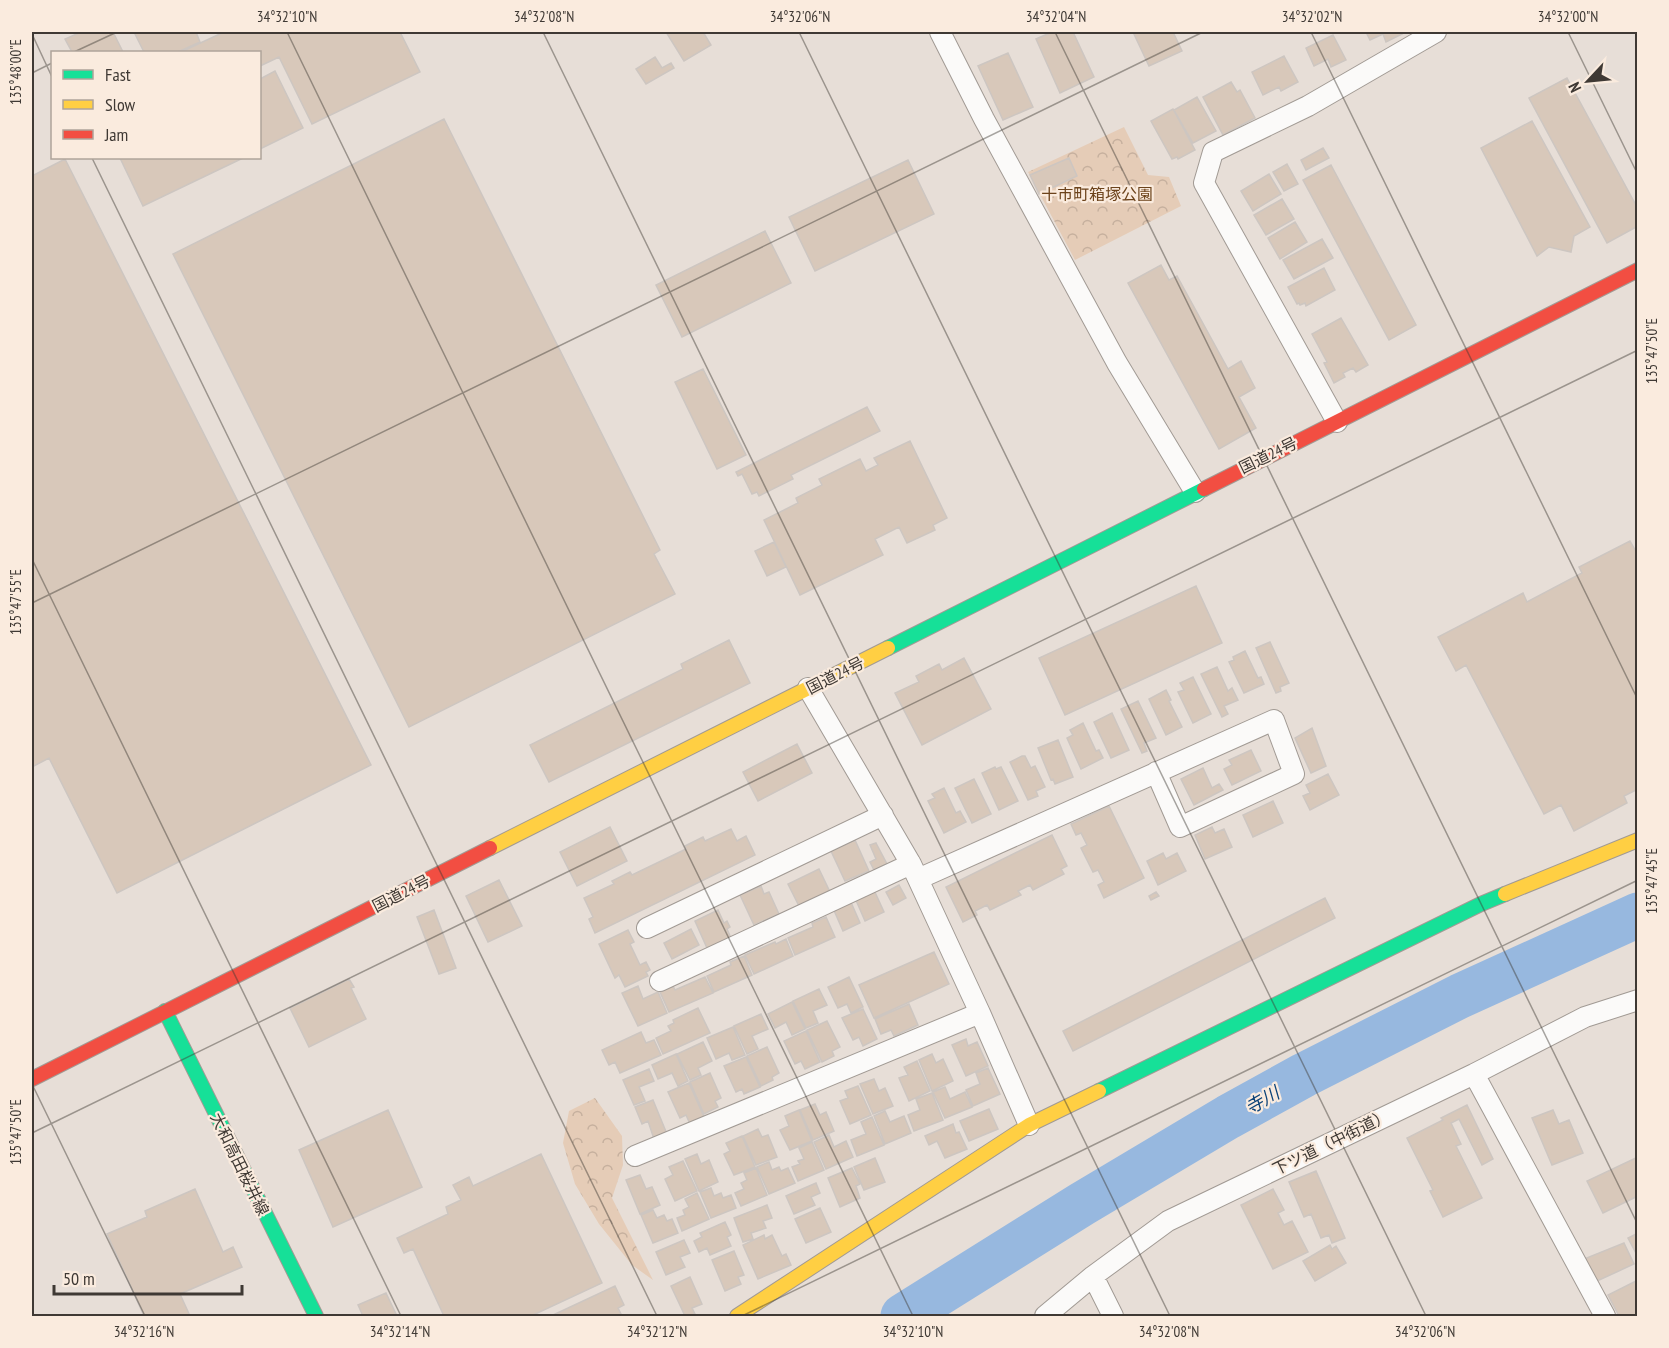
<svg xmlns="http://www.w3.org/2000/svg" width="1669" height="1348" viewBox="0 0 1669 1348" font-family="'PT Sans Narrow','Noto Sans JP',sans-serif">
<defs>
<pattern id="park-crowns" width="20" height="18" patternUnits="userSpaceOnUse" patternTransform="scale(1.5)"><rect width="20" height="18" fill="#e5ccb7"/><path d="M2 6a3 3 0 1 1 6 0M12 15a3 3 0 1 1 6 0" fill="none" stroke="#c6b09e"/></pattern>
</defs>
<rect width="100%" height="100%" fill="#e7ded7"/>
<path fill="url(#park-crowns)" d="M 1124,127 L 1148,175 L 1169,177 L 1181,206 L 1075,260 L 1028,172 Z
M 595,1098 L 622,1136 L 623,1165 L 612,1198 L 653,1280 L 632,1265 L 599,1224 L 575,1184 L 563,1143 L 569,1111 Z"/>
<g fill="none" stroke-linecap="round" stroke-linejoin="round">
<path stroke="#97b8df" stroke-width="45" d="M 903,1316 L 1082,1204 L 1228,1117 L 1304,1075 L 1460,996 L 1638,915"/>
</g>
<path fill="#d8c8ba" stroke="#cdc6c1" stroke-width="1.5" d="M 81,32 L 113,32 L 123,52 L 72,52 L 65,39 Z
M 134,32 L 196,32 L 200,42 L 178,52 L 144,52 Z
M 224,32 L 400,32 L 420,72 L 312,124 L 279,57 L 260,66 L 260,52 L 181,52 Z
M 666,32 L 705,32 L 703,32 L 711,45 L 684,61 Z
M 1052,32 L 1073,32 L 1094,77 L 1060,93 L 1036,39 Z
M 1133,32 L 1173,32 L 1182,51 L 1149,66 Z
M 1366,32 L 1400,32 L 1402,34 L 1386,42 L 1383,34 L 1370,40 Z
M 1333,35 L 1346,60 L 1331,67 L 1328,59 L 1314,66 L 1306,48 Z
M 1008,53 L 1033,107 L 1003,120 L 978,66 Z
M 1284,56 L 1298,82 L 1281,91 L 1279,87 L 1263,95 L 1252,72 Z
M 655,57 L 662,68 L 671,63 L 674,68 L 646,84 L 636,69 Z
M 275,71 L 303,128 L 260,149 L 260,79 Z
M 1567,78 L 1638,209 L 1638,226 L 1607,243 L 1529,98 Z
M 1231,82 L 1237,92 L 1240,90 L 1255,118 L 1223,135 L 1203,97 Z
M 1197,97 L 1216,131 L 1193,143 L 1174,110 Z
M 1173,109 L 1195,150 L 1178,159 L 1177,157 L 1172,159 L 1151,121 Z
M 444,119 L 660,550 L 654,554 L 675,594 L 409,727 L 173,254 Z
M 1532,121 L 1590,227 L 1574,236 L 1571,252 L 1549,247 L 1537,256 L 1481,148 Z
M 1323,148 L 1329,158 L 1306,170 L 1301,160 Z
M 120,158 L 243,158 L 143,206 Z
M 1069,158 L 1077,176 L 1039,194 L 1030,175 Z
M 65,159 L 371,765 L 117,893 L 49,758 L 32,767 L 32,176 Z
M 908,160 L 934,214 L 815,271 L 789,217 Z
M 1287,164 L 1298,184 L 1284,191 L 1273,172 Z
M 1331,165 L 1416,325 L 1389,340 L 1303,180 Z
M 1269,174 L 1281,194 L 1253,211 L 1241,191 Z
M 1282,199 L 1294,219 L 1266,235 L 1254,215 Z
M 1295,222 L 1307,242 L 1280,259 L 1268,238 Z
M 765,231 L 791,283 L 682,337 L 656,285 Z
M 1322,239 L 1333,258 L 1294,279 L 1283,260 Z
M 1161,265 L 1169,280 L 1177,276 L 1228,369 L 1241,361 L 1255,388 L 1239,397 L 1256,428 L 1219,449 L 1128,283 Z
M 1324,268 L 1335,290 L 1306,306 L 1305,303 L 1300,305 L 1299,303 L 1297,304 L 1288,287 Z
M 1341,318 L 1368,365 L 1356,372 L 1353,368 L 1343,373 L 1345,377 L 1334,383 L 1324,363 L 1327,362 L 1312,334 Z
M 703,369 L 746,455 L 717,469 L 675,382 Z
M 867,407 L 880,431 L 791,475 L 793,479 L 759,496 L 757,492 L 752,494 L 742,474 L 738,476 L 736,472 Z
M 910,441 L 947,518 L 933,525 L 935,530 L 907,543 L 899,527 L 875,539 L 883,555 L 800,595 L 764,520 L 798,503 L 796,498 L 822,485 L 819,479 L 860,459 L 866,471 L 878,465 L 874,458 Z
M 1630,541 L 1638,555 L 1638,789 L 1624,796 L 1627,803 L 1574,831 L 1561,805 L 1544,814 L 1466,665 L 1456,671 L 1438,637 L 1523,593 L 1527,602 L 1582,573 L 1579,567 Z
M 774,542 L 786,567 L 767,576 L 755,551 Z
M 1196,586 L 1222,643 L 1065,715 L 1039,658 Z
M 729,640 L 750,683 L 549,782 L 530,745 L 683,669 L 681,664 Z
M 1270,642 L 1289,683 L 1280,687 L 1281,691 L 1276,693 L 1256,648 Z
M 1245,651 L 1258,678 L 1261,677 L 1264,684 L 1244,693 L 1229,662 L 1234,660 L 1233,657 Z
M 964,658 L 991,709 L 922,745 L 895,693 L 919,682 L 916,676 L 939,664 L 942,670 Z
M 1217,667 L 1228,691 L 1232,688 L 1238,700 L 1224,706 L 1228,714 L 1222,717 L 1201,674 Z
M 1193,677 L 1211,714 L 1193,723 L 1178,692 L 1184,690 L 1180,683 Z
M 1166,690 L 1171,700 L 1169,701 L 1182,727 L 1166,735 L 1149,699 Z
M 1138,701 L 1156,738 L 1144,743 L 1147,751 L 1142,753 L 1121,709 Z
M 1112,713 L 1129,750 L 1111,758 L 1094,722 Z
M 1083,723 L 1096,751 L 1099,750 L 1103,758 L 1081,769 L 1067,738 L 1073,735 L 1070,730 Z
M 1312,728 L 1326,766 L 1311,773 L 1295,738 Z
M 1058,740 L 1073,777 L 1055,784 L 1053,779 L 1051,780 L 1038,748 Z
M 797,744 L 812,773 L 758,801 L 743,772 Z
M 1251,750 L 1261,771 L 1232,785 L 1224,769 L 1232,765 L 1229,760 Z
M 1022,756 L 1025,756 L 1031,768 L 1035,766 L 1045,787 L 1036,791 L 1038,796 L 1028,800 L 1010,762 Z
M 995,767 L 996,769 L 1001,767 L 1018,801 L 999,810 L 982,773 Z
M 1203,768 L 1212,788 L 1219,784 L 1223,790 L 1194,805 L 1181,779 Z
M 1328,774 L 1339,795 L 1310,810 L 1303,796 L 1310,793 L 1306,785 Z
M 974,779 L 991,814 L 972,823 L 955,788 Z
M 944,788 L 956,813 L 960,811 L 966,822 L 944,833 L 928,801 L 935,798 L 932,794 Z
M 1273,801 L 1283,823 L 1253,837 L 1243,815 Z
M 1109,806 L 1144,878 L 1104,898 L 1098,885 L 1104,882 L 1098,870 L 1093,872 L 1081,848 L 1087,845 L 1081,833 L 1076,835 L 1071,824 Z
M 610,827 L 627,861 L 577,886 L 560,852 Z
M 1212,827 L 1215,833 L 1224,829 L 1232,847 L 1205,859 L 1195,835 Z
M 731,829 L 737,841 L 746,836 L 755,855 L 595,933 L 589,919 L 593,917 L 584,898 L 614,884 L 612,881 L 630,872 L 632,875 L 686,849 L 685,846 L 703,837 L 705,841 Z
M 1052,835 L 1067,866 L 1061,869 L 1064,874 L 1033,890 L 1030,885 L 1018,891 L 1021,895 L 990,910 L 987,905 L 975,911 L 977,915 L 963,922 L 946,887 Z
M 855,840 L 869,871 L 845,881 L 831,851 Z
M 876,843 L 887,864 L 874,870 L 870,862 L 876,859 L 870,845 Z
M 1163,853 L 1166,859 L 1177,853 L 1186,871 L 1158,885 L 1147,861 Z
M 819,869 L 830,892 L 799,906 L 788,884 Z
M 499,880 L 522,926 L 488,942 L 466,896 Z
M 899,885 L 906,898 L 893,905 L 886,892 Z
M 761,886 L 764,894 L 769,892 L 779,914 L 754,925 L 740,895 Z
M 874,890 L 884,912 L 865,921 L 855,898 Z
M 1156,892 L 1159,896 L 1151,900 L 1149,896 Z
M 1325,898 L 1335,918 L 1073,1051 L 1063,1031 Z
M 850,900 L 860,923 L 843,931 L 833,908 Z
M 434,910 L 456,968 L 439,974 L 417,917 Z
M 718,910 L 724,923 L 727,921 L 730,927 L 727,929 L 731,938 L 707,948 L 695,921 Z
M 826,917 L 835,937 L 795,955 L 788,938 L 813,927 L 812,923 Z
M 691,929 L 699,945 L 672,959 L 664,943 Z
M 628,930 L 634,942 L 630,944 L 640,965 L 646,962 L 650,970 L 646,972 L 648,976 L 625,987 L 619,975 L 615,978 L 599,944 Z
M 786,939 L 793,956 L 754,974 L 745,955 L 775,942 L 776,944 Z
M 934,952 L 949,984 L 874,1018 L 859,985 Z
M 744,956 L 752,975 L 714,992 L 707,976 L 731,965 L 730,962 Z
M 705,977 L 713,993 L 669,1012 L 660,992 L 673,986 L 675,990 Z
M 849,977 L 863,1007 L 851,1013 L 847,1004 L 838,1008 L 828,987 Z
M 349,979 L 354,987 L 351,988 L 366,1019 L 309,1047 L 290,1008 Z
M 638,986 L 643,999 L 658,992 L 667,1013 L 638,1026 L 622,993 Z
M 819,989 L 827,1005 L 813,1011 L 818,1023 L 806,1028 L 793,1001 Z
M 792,1002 L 805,1029 L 792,1035 L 786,1022 L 775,1028 L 768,1014 Z
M 909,1004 L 918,1025 L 894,1036 L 891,1030 L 881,1034 L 875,1019 Z
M 698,1008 L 710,1033 L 663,1054 L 656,1038 L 671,1031 L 668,1026 L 674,1023 L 673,1020 Z
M 863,1009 L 877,1039 L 863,1046 L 859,1037 L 853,1040 L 842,1018 Z
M 761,1014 L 768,1029 L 752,1036 L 758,1049 L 747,1054 L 734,1026 Z
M 827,1021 L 840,1047 L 832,1051 L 834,1056 L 822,1062 L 807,1030 Z
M 733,1027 L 745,1055 L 732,1060 L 729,1053 L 716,1059 L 707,1038 Z
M 806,1031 L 820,1062 L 805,1069 L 801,1061 L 795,1064 L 784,1041 Z
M 641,1032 L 646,1043 L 654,1040 L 661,1055 L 620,1073 L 615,1062 L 609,1065 L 602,1050 Z
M 966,1039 L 968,1046 L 977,1042 L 988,1066 L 966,1076 L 952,1045 Z
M 703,1042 L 712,1061 L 698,1068 L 701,1075 L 690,1080 L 677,1054 Z
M 767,1047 L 779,1073 L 772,1077 L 773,1080 L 761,1086 L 747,1056 Z
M 676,1054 L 688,1081 L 678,1086 L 672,1073 L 658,1079 L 652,1065 Z
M 932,1054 L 936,1063 L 943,1059 L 953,1081 L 932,1091 L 919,1060 Z
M 746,1057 L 760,1087 L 744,1094 L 742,1089 L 736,1092 L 724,1066 Z
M 917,1061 L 930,1091 L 909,1101 L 899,1078 L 908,1075 L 904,1067 Z
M 988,1068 L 1000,1094 L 973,1106 L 966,1090 L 980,1084 L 976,1073 Z
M 649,1069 L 654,1081 L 639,1087 L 645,1101 L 634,1105 L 623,1080 Z
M 710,1073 L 721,1098 L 715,1101 L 718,1107 L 704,1114 L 690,1082 Z
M 874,1079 L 879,1091 L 885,1088 L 893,1106 L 873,1114 L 860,1084 Z
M 689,1083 L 704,1117 L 690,1124 L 686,1115 L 680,1118 L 668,1092 Z
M 858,1086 L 871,1115 L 850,1124 L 840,1101 L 848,1098 L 845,1091 Z
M 945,1087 L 950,1099 L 965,1092 L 972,1107 L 945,1118 L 933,1092 Z
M 932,1093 L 943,1120 L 914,1131 L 908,1115 L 920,1110 L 916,1099 Z
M 653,1100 L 667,1134 L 654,1139 L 648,1121 L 642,1124 L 635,1107 Z
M 815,1104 L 820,1115 L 826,1112 L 834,1131 L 813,1140 L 800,1110 Z
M 1467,1105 L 1493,1159 L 1482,1165 L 1459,1119 L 1451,1123 L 1461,1144 L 1456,1146 L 1482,1198 L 1443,1217 L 1430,1191 L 1433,1190 L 1407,1138 L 1443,1120 L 1441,1118 Z
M 989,1109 L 998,1129 L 969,1141 L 960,1121 Z
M 388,1110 L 422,1187 L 333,1227 L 299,1150 Z
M 799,1110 L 812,1141 L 790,1150 L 780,1130 L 789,1126 L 785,1116 Z
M 1553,1110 L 1559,1124 L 1569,1120 L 1583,1153 L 1552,1165 L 1532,1118 Z
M 885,1111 L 890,1122 L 904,1116 L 911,1133 L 885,1144 L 874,1116 Z
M 872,1117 L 884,1145 L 857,1156 L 851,1140 L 866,1134 L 861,1122 Z
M 953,1124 L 956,1133 L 959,1132 L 967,1149 L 945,1158 L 937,1141 L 929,1145 L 925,1136 Z
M 758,1129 L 762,1137 L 768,1135 L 777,1157 L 756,1165 L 743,1136 Z
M 829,1135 L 834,1147 L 846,1141 L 853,1157 L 826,1169 L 814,1142 Z
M 742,1136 L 755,1167 L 734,1175 L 724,1154 L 730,1151 L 726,1143 Z
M 812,1142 L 824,1170 L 798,1181 L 792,1167 L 800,1164 L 798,1161 L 804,1159 L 799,1148 Z
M 541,1154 L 602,1283 L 531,1316 L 444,1316 L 413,1249 L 404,1253 L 397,1238 L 448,1214 L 446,1207 L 461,1200 L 453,1185 L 469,1177 L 473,1186 Z
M 697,1154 L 701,1164 L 709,1160 L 718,1182 L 699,1191 L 685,1159 Z
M 1638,1157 L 1638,1196 L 1603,1213 L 1587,1181 Z
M 875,1158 L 885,1182 L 864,1190 L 854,1167 Z
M 683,1161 L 697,1191 L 675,1201 L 665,1179 L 673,1175 L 669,1167 Z
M 769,1162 L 772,1170 L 779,1167 L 781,1171 L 788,1168 L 795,1183 L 769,1194 L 757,1167 Z
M 756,1168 L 767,1195 L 741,1206 L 735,1193 L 744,1189 L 741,1183 L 747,1180 L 744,1173 Z
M 852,1168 L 860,1184 L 856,1186 L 860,1198 L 840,1207 L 828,1178 Z
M 1316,1171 L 1345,1238 L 1332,1243 L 1329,1235 L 1321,1238 L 1311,1214 L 1304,1217 L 1289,1182 Z
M 640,1175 L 646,1189 L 652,1187 L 660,1205 L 640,1214 L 626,1180 Z
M 816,1183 L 820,1193 L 811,1197 L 815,1205 L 794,1214 L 786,1196 Z
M 711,1188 L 714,1196 L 721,1193 L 723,1198 L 731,1195 L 736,1208 L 711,1218 L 700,1192 Z
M 195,1189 L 223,1252 L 233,1247 L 242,1267 L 180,1294 L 190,1316 L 144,1316 L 107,1234 L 147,1217 L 145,1211 Z
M 1273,1189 L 1284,1210 L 1278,1213 L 1284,1225 L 1292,1221 L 1308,1252 L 1273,1269 L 1241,1205 Z
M 697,1193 L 709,1219 L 682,1231 L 677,1218 L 685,1215 L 683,1210 L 689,1207 L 685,1199 Z
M 767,1205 L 772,1218 L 763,1221 L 766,1228 L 751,1233 L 753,1239 L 743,1242 L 734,1218 Z
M 820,1208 L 831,1232 L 806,1243 L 795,1219 Z
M 653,1210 L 657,1218 L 664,1215 L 667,1221 L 672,1219 L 678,1233 L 653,1243 L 641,1215 Z
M 725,1222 L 731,1235 L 727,1237 L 731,1246 L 710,1255 L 707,1248 L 699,1252 L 694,1241 L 702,1237 L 700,1233 Z
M 1638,1233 L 1638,1257 L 1628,1238 Z
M 764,1235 L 765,1239 L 772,1235 L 782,1256 L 786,1254 L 791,1265 L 758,1279 L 743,1245 Z
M 684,1240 L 690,1253 L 680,1257 L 685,1267 L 666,1275 L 656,1252 Z
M 1624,1243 L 1634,1264 L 1597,1281 L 1584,1259 Z
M 1330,1245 L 1332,1249 L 1336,1246 L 1346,1263 L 1315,1281 L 1303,1261 Z
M 734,1251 L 744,1275 L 738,1277 L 741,1284 L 725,1291 L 712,1260 Z
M 690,1277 L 702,1304 L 692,1308 L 695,1314 L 685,1316 L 671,1286 Z
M 1638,1280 L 1638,1316 L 1619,1316 L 1608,1295 Z
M 615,1286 L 624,1305 L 618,1308 L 622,1316 L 551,1316 Z
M 386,1293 L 397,1316 L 363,1316 L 358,1305 Z"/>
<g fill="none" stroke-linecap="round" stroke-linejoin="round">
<g stroke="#a19a94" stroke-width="22">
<path id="street" d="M 940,32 L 984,119 L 1117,363 L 1195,492
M 1337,422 L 1204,183 L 1213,152 L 1308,106 L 1436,32
M 918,879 L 1274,720 L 1294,774 L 1180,827 L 1156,772
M 647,928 L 883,815
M 660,981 L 911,864
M 980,1013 L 1029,1125
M 1474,1074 L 1605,1316
M 635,1156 L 980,1013 L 911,864 L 808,688
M 1093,1276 L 1113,1316
M 1045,1316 L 1093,1276 L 1168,1221 L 1474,1074 L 1585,1017 L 1638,1000"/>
</g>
<g stroke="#a19a94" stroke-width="16">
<path id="fast" d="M 888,648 L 1204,489
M 165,1011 L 316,1316
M 1099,1091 L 1481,904 L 1505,894"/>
</g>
<g stroke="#a19a94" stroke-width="16">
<path id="slow" d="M 490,848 L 888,648
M 1505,894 L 1638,840
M 737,1316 L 1029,1125 L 1099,1091"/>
</g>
<g stroke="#a19a94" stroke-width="16">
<path id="jam" d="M 1204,489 L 1638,270
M 32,1079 L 490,848"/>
</g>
<use href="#street" stroke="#fbfaf9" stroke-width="20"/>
<use href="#fast" stroke="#16e098" stroke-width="14"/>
<use href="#slow" stroke="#ffcf43" stroke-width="14"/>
<use href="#jam" stroke="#f24e42" stroke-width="14"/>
</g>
<path fill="none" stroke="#3f3934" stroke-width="1.5" stroke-opacity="0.45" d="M 287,32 L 913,1316M 543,32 L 1170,1316M 799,32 L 1426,1316M 1055,32 L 1638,1225M 1311,32 L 1638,700M 1568,32 L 1638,175M 32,34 L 52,77M 74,52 L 117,32M 32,73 L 52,63M 92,158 L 657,1316M 32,559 L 401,1316M 32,603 L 1203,32M 32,1084 L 145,1316M 32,1133 L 1638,350M 742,1316 L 1638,880"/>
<g text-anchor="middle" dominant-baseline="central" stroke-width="4.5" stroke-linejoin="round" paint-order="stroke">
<g font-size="16" fill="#6c431b" stroke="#faebde">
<text x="1097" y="194">十市町箱塚公園</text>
</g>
<g font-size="16" fill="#3f3934" stroke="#faebde">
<text transform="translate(1268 455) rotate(-26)">国道24号</text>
<text transform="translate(835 675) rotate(-27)">国道24号</text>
<text transform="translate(401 893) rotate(-27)">国道24号</text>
<text transform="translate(1331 1142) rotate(-26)">下ツ道（中街道）</text>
<text transform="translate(240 1164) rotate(64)">大和高田桜井線</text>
</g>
<g font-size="18" font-style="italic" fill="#0e4479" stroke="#faebde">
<text transform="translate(1262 1100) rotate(-30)">寺川</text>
</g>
</g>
<rect width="1669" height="1348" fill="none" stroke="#faebde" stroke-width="66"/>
<rect x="51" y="51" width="210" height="108" fill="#faebde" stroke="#afa49a" stroke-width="1.5"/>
<rect x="63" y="70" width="30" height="9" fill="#16e098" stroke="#afa49a" stroke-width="1.5"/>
<text x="105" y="81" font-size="18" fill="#3f3934">Fast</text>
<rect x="63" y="100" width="30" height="9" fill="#ffcf43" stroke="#afa49a" stroke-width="1.5"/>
<text x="105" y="111" font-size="18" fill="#3f3934">Slow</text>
<rect x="63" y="130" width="30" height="9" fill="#f24e42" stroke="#afa49a" stroke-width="1.5"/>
<text x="105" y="141" font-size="18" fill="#3f3934">Jam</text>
<g transform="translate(1588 81) rotate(244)" stroke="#faebde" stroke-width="4.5" paint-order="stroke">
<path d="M0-4.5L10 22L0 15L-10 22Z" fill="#3f3934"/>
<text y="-9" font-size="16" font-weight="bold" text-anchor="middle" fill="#3f3934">N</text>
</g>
<path d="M54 1285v9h188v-9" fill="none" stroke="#3f3934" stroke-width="3"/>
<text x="63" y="1285" font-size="18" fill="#3f3934" stroke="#faebde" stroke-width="4.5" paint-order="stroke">50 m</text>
<rect x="33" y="33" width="1603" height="1282" fill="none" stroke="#3f3934" stroke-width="2"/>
<g font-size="15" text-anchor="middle" fill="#3f3934">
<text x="287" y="22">34°32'10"N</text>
<text x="544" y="22">34°32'08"N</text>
<text x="800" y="22">34°32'06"N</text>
<text x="1056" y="22">34°32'04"N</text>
<text x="1312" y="22">34°32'02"N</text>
<text x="1568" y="22">34°32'00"N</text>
<text transform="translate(16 72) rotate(-90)" y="5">135°48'00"E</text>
<text transform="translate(1652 351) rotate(-90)" y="5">135°47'50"E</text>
<text transform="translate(16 602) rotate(-90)" y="5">135°47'55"E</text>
<text transform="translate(1652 881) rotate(-90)" y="5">135°47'45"E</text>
<text transform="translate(16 1132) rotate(-90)" y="5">135°47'50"E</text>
<text x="144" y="1337">34°32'16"N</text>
<text x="400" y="1337">34°32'14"N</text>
<text x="657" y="1337">34°32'12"N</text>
<text x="913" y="1337">34°32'10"N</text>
<text x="1169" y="1337">34°32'08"N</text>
<text x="1425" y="1337">34°32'06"N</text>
</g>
</svg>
